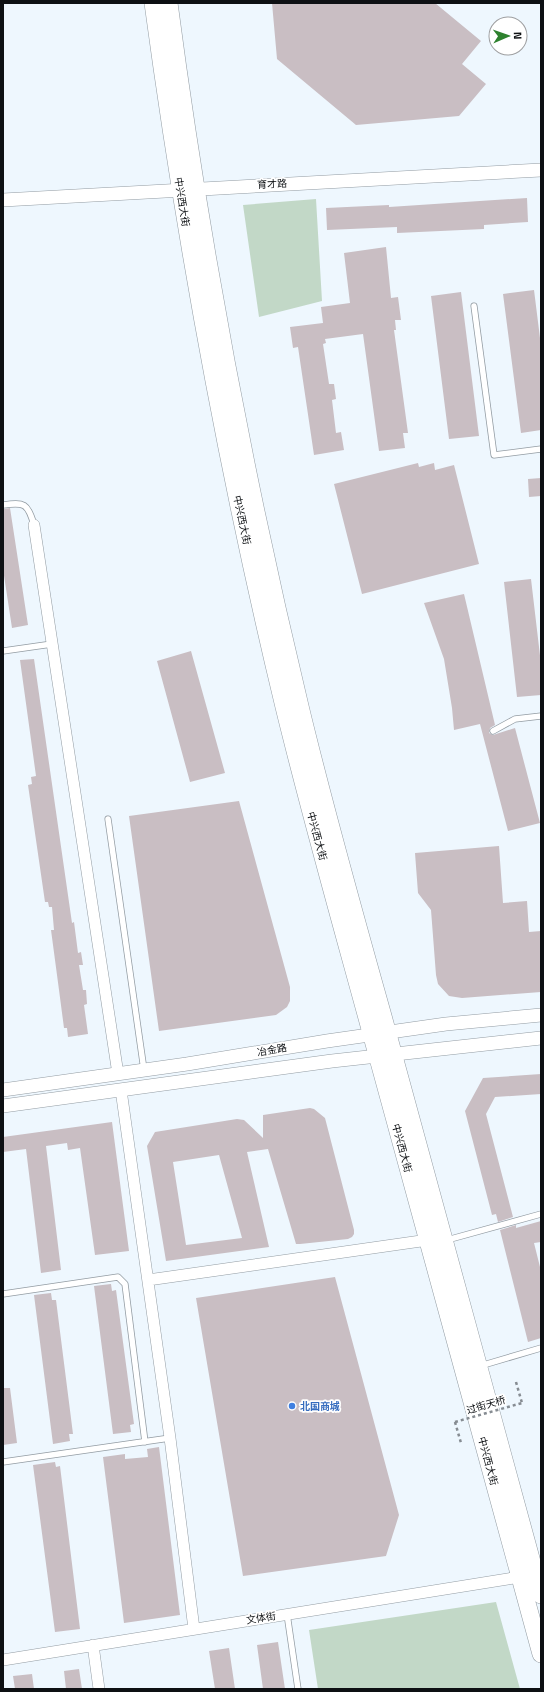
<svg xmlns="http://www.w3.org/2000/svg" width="544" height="1692" viewBox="0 0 544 1692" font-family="'Titillium Web','Noto Sans SC',sans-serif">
<rect width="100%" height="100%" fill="#eef7fe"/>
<path fill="#c2d8c7" d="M 316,199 L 322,301 L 259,317 L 243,205 Z
M 496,1602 L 520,1689 L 318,1689 L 309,1630 Z"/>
<path fill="#c9bec3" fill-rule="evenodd" d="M 272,3 L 435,3 L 481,41 L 462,64 L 486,84 L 459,116 L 356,125 L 277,59 Z
M 527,198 L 528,222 L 484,225 L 484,229 L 397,233 L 397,227 L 327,230 L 326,208 L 389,205 L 389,207 Z
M 386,247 L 391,298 L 398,297 L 401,320 L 395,320 L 396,330 L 394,330 L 408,433 L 403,433 L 405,448 L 379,451 L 363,334 L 325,339 L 326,343 L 323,344 L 329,384 L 334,384 L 336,399 L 332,400 L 336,433 L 341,432 L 344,450 L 314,455 L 298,347 L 293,348 L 290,327 L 323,323 L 321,307 L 350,303 L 344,253 Z
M 534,290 L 541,346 L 541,430 L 521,433 L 503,294 Z
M 461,292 L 479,436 L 449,439 L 431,296 Z
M 418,463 L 419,467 L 434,463 L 435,470 L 454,465 L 479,564 L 362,594 L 334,484 Z
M 541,478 L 541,496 L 529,497 L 528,479 Z
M 10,508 L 28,625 L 12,628 L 3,569 L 3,509 Z
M 531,579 L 541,664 L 541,695 L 517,697 L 504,582 Z
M 464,594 L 495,725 L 490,728 L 489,733 L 493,735 L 515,728 L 540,823 L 508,831 L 480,724 L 454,730 L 452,708 L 444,659 L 424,603 Z
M 191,651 L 225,773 L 190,782 L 157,661 Z
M 34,659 L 72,923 L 74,922 L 78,953 L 81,952 L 83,965 L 79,965 L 83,990 L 86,990 L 87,1004 L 84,1005 L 88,1034 L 68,1037 L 67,1028 L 64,1028 L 59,990 L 51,930 L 54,930 L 52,907 L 49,907 L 48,902 L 45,902 L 28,785 L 32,784 L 31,777 L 36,776 L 20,660 Z
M 239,801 L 290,987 L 290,1001 L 287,1007 L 276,1015 L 159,1031 L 129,816 Z
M 499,846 L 503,903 L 527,901 L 529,932 L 541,931 L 541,992 L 462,998 L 449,996 L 438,984 L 436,975 L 431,910 L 418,893 L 415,853 Z
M 541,1074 L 541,1094 L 495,1097 L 486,1114 L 513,1217 L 498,1222 L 496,1214 L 492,1215 L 465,1111 L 483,1078 Z
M 310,1108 L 314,1109 L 325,1118 L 354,1230 L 354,1234 L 352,1237 L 348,1239 L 300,1244 L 296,1244 L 268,1149 L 247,1152 L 269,1247 L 166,1261 L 147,1146 L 155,1132 L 237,1119 L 244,1120 L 263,1138 L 263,1115 ZM 219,1155 L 242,1238 L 186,1245 L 173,1162 Z
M 112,1122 L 129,1251 L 95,1255 L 80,1148 L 68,1150 L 67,1143 L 46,1146 L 61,1270 L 41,1273 L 26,1149 L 3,1152 L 3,1137 Z
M 541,1221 L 541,1242 L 534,1243 L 541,1271 L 541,1338 L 528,1342 L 500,1230 L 516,1225 L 516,1228 Z
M 335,1277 L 399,1515 L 386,1556 L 243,1576 L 196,1298 Z
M 111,1284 L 112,1291 L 116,1290 L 134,1424 L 130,1425 L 131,1432 L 113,1434 L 94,1286 Z
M 51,1293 L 52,1300 L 56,1300 L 73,1434 L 69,1434 L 70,1441 L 53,1444 L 34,1295 Z
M 3,1388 L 10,1388 L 17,1443 L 3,1445 Z
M 159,1447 L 180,1615 L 124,1623 L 103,1457 L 125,1454 L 125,1459 L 148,1457 L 147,1449 Z
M 55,1462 L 56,1467 L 60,1466 L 80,1629 L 55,1632 L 33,1465 Z
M 278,1642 L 285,1689 L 263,1689 L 257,1645 Z
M 229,1648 L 235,1689 L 215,1689 L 209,1651 Z
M 79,1669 L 82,1689 L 66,1689 L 64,1671 Z
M 32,1674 L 34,1689 L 15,1689 L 13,1676 Z"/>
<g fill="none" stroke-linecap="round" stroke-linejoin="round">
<g stroke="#939ca3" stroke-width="7">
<path id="service" d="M 474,306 L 494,455 L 541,449
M 3,505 C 24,502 28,503 34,525
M 3,651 L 52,644
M 493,731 L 515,719 L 541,716
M 108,819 L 144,1070
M 447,1240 L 541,1214
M 3,1294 L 118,1277 L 125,1284 L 145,1442
M 480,1366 L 541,1348
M 3,1462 L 170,1438
M 287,1614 L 298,1689"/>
</g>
<g stroke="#939ca3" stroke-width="12">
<path id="minor" d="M 34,525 L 118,1074
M 121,1090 L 170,1438 L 194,1629
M 148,1280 L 428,1240
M 93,1645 L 99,1689
M 3,1660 L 520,1577"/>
</g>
<g stroke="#939ca3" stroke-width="14">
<path id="tertiary" d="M 3,200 L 541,170
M 3,1090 L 187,1064 L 327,1041 L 446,1024 L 541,1015
M 3,1106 L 332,1061 L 541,1038"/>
</g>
<g stroke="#939ca3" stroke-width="18">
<path id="primary" d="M 153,3 C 185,240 228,475 284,707 C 313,826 347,944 379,1062 C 433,1259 487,1457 541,1654
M 169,3 C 200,239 244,474 300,706 C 325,810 354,913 383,1016 C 436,1209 488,1402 541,1595"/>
</g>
<path stroke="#868c92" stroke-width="2.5" stroke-dasharray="3 3" stroke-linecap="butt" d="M 516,1382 L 522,1403
M 455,1422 L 461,1443"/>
<use href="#service" stroke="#fff" stroke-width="5.5"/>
<use href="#minor" stroke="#fff" stroke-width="11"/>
<use href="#tertiary" stroke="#fff" stroke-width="13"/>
<use href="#primary" stroke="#fff" stroke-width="17"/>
<path stroke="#868c92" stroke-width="2.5" stroke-dasharray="3 3" stroke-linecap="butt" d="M 455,1422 L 522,1403"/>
</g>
<circle fill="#3f7fe0" stroke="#fff" stroke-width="1.5" cx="292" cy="1406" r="4"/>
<g text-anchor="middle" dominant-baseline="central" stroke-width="3.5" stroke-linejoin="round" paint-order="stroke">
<g font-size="10" fill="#0d1013" stroke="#fff">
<text transform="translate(272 184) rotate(-3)">育才路</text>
<text transform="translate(182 202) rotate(81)">中兴西大街</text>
<text transform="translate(242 520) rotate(78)">中兴西大街</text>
<text transform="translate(317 836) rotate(75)">中兴西大街</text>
<text transform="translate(272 1050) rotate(-10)">冶金路</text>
<text transform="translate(402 1148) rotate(75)">中兴西大街</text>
<text transform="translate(486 1405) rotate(-16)">过街天桥</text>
<text transform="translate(488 1461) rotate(75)">中兴西大街</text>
<text transform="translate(261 1618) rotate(-9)">文体街</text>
</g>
<g font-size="10" font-weight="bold" fill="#366cbe" stroke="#fff" text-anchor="start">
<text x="300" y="1406">北国商城</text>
</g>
</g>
<rect width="544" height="1692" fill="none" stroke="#0d1013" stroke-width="8"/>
<g transform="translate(508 36) rotate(88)"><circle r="19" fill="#ffffff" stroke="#9e9fa1"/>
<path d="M0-3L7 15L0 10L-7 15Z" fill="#2d812e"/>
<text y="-6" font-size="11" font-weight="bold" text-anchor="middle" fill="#0d1013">N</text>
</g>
</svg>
